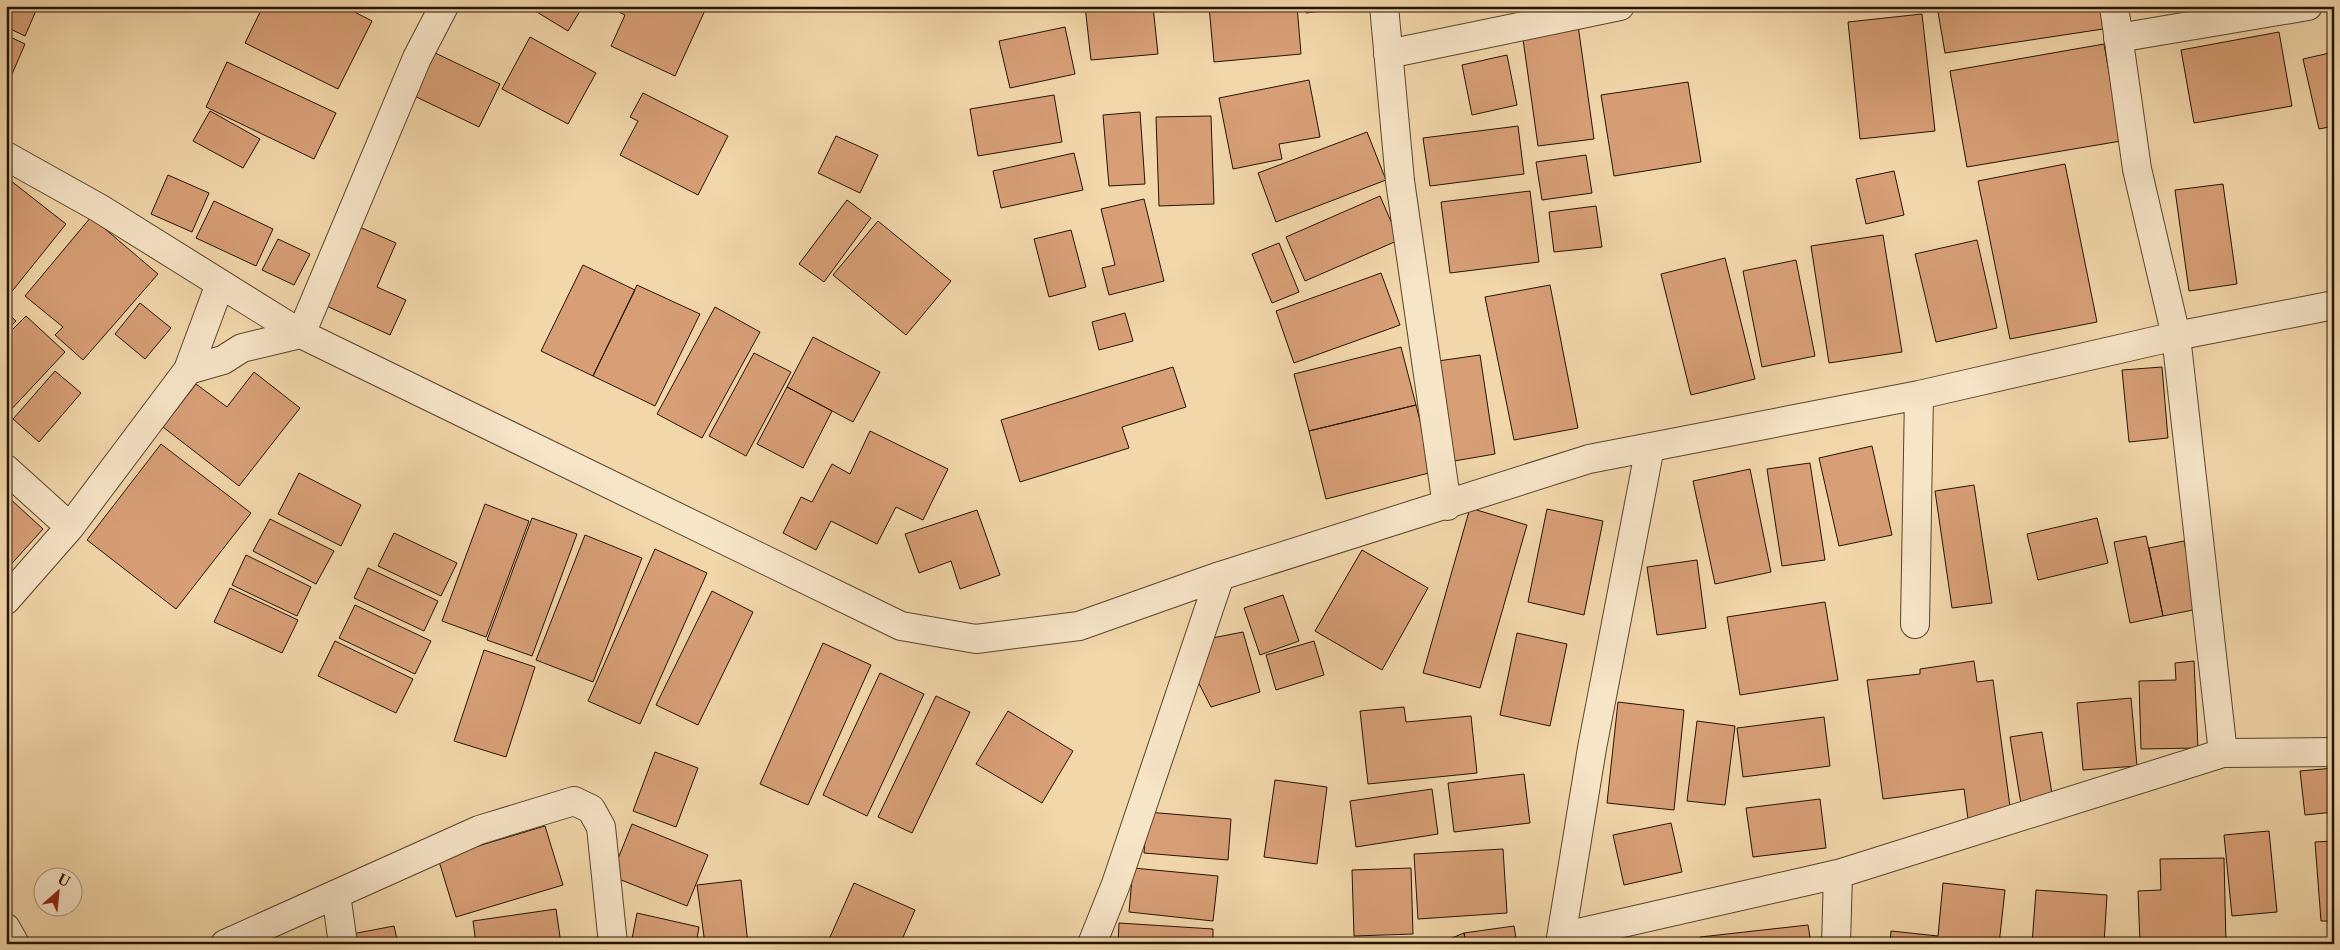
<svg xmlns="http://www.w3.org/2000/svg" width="2340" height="950" viewBox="0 0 2340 950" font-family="'Libre Caslon Text',serif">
<rect width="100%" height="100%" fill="#f2d7aa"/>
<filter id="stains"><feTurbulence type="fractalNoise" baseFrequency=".004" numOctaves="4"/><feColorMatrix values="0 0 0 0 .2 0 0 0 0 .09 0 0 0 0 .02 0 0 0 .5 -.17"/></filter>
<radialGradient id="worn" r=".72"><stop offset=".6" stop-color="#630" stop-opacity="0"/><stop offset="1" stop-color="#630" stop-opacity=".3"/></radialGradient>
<path fill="#d89f77" stroke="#251300" d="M 6,6 L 38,6 L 25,36 L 6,27 Z
M 263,6 L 343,6 L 372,21 L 338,89 L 245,43 Z
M 527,6 L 583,6 L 568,31 Z
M 606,6 L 707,6 L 675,76 L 611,46 L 625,15 Z
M 1085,6 L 1153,6 L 1158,54 L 1091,60 Z
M 1160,6 L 1198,6 L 1199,10 L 1160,12 Z
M 1209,6 L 1297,6 L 1301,54 L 1214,62 Z
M 1305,6 L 1360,6 L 1306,13 Z
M 1511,6 L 1547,6 L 1512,11 Z
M 1937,6 L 2100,6 L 2103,29 L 1945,53 Z
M 1922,14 L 1935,131 L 1860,139 L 1848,22 Z
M 1578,25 L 1594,139 L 1538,146 L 1522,32 Z
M 1065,27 L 1075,74 L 1010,88 L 999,41 Z
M 2279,32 L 2292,106 L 2194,123 L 2181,50 Z
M 6,35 L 25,44 L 6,88 Z
M 530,37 L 596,73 L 568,124 L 502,89 Z
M 2104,44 L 2121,141 L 1967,167 L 1950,71 Z
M 429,50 L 500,84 L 479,127 L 408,93 Z
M 2334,52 L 2334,126 L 2319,129 L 2303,59 Z
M 1507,55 L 1517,105 L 1472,115 L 1462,65 Z
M 227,62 L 336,113 L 314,159 L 206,107 Z
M 1309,80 L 1320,137 L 1279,144 L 1282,159 L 1233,169 L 1219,98 Z
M 1688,82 L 1701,162 L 1614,176 L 1601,95 Z
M 643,93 L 728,136 L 698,195 L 620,155 L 638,121 L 630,117 Z
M 1054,95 L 1062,142 L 978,156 L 970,109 Z
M 210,111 L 260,139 L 243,168 L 193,141 Z
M 1140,112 L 1145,184 L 1109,186 L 1103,115 Z
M 1211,116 L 1214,204 L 1159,206 L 1156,117 Z
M 1518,126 L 1524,174 L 1430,186 L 1423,138 Z
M 1367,132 L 1386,180 L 1276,222 L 1258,173 Z
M 836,136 L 878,155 L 860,193 L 818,173 Z
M 1074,153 L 1083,190 L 1001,208 L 993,171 Z
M 1586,155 L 1592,193 L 1542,200 L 1536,162 Z
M 2065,164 L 2097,322 L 2010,339 L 1978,181 Z
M 1894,171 L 1904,215 L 1866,224 L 1856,179 Z
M 168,175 L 209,193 L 192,232 L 151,214 Z
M 6,177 L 66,224 L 9,295 L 6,293 Z
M 2223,184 L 2237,284 L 2189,291 L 2175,190 Z
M 1530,191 L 1539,262 L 1450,273 L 1441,202 Z
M 1380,196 L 1399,240 L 1305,281 L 1286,237 Z
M 1144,199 L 1164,281 L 1109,295 L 1102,268 L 1115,265 L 1101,209 Z
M 847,200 L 871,218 L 824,282 L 799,264 Z
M 214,201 L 273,229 L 256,266 L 196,238 Z
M 1596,206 L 1602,247 L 1554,252 L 1549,212 Z
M 91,217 L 158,274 L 83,360 L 55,335 L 63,327 L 25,296 Z
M 878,221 L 951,281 L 906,335 L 833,275 Z
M 355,225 L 396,243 L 377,287 L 406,300 L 390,335 L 320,303 Z
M 1071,230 L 1086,287 L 1049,297 L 1034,239 Z
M 1883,235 L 1902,352 L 1829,363 L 1811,246 Z
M 278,239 L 310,254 L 294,285 L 262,270 Z
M 1977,240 L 1997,328 L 1936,342 L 1915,254 Z
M 1279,243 L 1299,292 L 1272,303 L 1252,254 Z
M 1725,258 L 1755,379 L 1691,395 L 1661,274 Z
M 1796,260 L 1815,356 L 1762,367 L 1743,271 Z
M 583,265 L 635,290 L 593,376 L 541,351 Z
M 1381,273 L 1400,325 L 1294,363 L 1276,311 Z
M 637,285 L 700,314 L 655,406 L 593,376 Z
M 1550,285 L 1578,428 L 1514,440 L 1485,297 Z
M 140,303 L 171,328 L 145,359 L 115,334 Z
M 715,307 L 760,332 L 702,438 L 657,414 Z
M 6,312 L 16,321 L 6,331 Z
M 1125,313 L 1133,341 L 1099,350 L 1092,322 Z
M 26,316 L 65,352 L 6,415 L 6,336 Z
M 813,337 L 880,372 L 853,422 L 787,387 Z
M 1401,347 L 1416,405 L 1309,431 L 1294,374 Z
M 754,353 L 791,372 L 746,456 L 709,436 Z
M 1480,355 L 1495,454 L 1454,461 L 1438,361 Z
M 1173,367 L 1186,407 L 1122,427 L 1129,448 L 1020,482 L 1001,420 Z
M 2162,367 L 2168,438 L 2129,442 L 2122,370 Z
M 55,371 L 81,393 L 39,442 L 13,419 Z
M 254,372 L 300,408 L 239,486 L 163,427 L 196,384 L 227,407 Z
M 787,387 L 832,411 L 803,468 L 757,444 Z
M 1416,405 L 1433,472 L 1326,499 L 1309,431 Z
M 870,431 L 948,469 L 923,520 L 896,507 L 877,544 L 831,521 L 816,550 L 783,533 L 801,497 L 812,502 L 832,464 L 850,474 Z
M 161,444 L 251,513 L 176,609 L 87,540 Z
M 1872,446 L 1892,535 L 1839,546 L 1819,458 Z
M 1810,463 L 1825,560 L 1782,566 L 1767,469 Z
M 1750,469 L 1771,572 L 1715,584 L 1693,481 Z
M 299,473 L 361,505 L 341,546 L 278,514 Z
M 1974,485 L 1992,603 L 1952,608 L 1935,491 Z
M 7,496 L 43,529 L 6,570 L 6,497 Z
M 485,504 L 529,521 L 486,637 L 442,621 Z
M 1470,508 L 1527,525 L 1480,688 L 1423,673 Z
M 1547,509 L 1603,521 L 1584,615 L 1528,602 Z
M 977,510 L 1000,575 L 960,589 L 951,561 L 919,573 L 905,534 Z
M 532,518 L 577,534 L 532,656 L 487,640 Z
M 2097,518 L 2108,563 L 2038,580 L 2027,534 Z
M 270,519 L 334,551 L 316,584 L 253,551 Z
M 394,533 L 457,563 L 441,596 L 378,566 Z
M 585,535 L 642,558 L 593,682 L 536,660 Z
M 2146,536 L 2163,616 L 2130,623 L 2114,542 Z
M 2184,541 L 2198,609 L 2163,616 L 2149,548 Z
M 655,549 L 707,573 L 640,724 L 588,701 Z
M 1362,550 L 1428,588 L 1382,670 L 1315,631 Z
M 246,555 L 311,587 L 297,616 L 232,585 Z
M 1697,560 L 1706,628 L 1657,635 L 1647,567 Z
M 368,568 L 438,601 L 424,631 L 354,598 Z
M 230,588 L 298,620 L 282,653 L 214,622 Z
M 712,591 L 753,612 L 698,725 L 656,705 Z
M 1283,595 L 1299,641 L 1260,655 L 1244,608 Z
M 1825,602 L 1838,680 L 1740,695 L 1727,617 Z
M 355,605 L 431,641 L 415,674 L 339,638 Z
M 1243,632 L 1260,692 L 1211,707 L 1194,674 L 1207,639 Z
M 1517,633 L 1567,644 L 1550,726 L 1500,715 Z
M 335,641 L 413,679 L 396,713 L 318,676 Z
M 1314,641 L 1324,675 L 1276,690 L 1266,655 Z
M 823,643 L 871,665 L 808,805 L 760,784 Z
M 484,650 L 535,667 L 506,757 L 454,741 Z
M 1974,661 L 1977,682 L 1993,680 L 2011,814 L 1968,819 L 1964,789 L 1883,799 L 1867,680 L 1920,674 L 1920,669 Z
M 2194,661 L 2198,748 L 2141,749 L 2139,681 L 2176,680 L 2175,663 Z
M 880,673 L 924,694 L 867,816 L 823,795 Z
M 936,696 L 970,712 L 912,833 L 878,817 Z
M 2131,698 L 2137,766 L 2083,770 L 2077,703 Z
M 1618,702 L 1684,710 L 1674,810 L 1607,803 Z
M 1404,707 L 1406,722 L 1471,716 L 1477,773 L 1368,784 L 1360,711 Z
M 1008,711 L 1073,751 L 1042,803 L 976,764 Z
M 1824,717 L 1830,766 L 1743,777 L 1737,728 Z
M 1697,721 L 1735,726 L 1725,805 L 1687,801 Z
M 2042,732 L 2053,800 L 2021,804 L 2010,737 Z
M 655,752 L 698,768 L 676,827 L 633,811 Z
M 2334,768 L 2334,812 L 2305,815 L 2300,771 Z
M 1524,774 L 1530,823 L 1454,832 L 1448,783 Z
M 1275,780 L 1327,787 L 1317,864 L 1264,857 Z
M 1432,789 L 1438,834 L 1356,847 L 1350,801 Z
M 1820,799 L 1826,848 L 1753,857 L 1746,808 Z
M 1147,812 L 1231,819 L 1228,860 L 1144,853 Z
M 1671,823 L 1682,872 L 1624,885 L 1613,835 Z
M 632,824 L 708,855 L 687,906 L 611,876 Z
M 545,826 L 563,885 L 456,917 L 438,858 Z
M 2269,831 L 2277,912 L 2232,916 L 2224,835 Z
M 2334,841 L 2334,921 L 2321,921 L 2315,842 Z
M 1503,849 L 1507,913 L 1418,919 L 1414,854 Z
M 2224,858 L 2226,944 L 2140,944 L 2138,891 L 2161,890 L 2160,859 Z
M 1133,868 L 1218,876 L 1213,921 L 1129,912 Z
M 1411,868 L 1413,934 L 1354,936 L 1352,870 Z
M 741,880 L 748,944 L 705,944 L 697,885 Z
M 854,883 L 915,910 L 900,944 L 827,944 Z
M 1943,883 L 2005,890 L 1999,944 L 1890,944 L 1891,931 L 1938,936 Z
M 2036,890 L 2107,895 L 2104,944 L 2032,944 Z
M 556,909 L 561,944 L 476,944 L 473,921 Z
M 637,913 L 699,927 L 696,944 L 631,944 Z
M 1119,923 L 1213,929 L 1213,944 L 1118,944 Z
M 1808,925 L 1811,944 L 1701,944 L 1700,937 Z
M 394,926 L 398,944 L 354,944 L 352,934 Z
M 1514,926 L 1517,944 L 1466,944 L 1464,933 Z
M 1464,933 L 1466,944 L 1437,944 Z"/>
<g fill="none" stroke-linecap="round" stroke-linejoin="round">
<g stroke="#58442a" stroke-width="30">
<path id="minor" d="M 1384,6 L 1400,181 L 1447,506
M 2114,6 L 2137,169 L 2176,336 L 2223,753
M 2118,38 L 2308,6
M 1388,54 L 1620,6
M 6,156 L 99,208 L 301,334 L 417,58 L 444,6
M 188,370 L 220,284
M 6,469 L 70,527
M 6,600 L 70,527 L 188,370 L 223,360 L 242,348 L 301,334 L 901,626 L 976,639 L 1079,626 L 1220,576 L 1589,459 L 1919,395 L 2176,336 L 2334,305
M 1915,624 L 1919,395
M 336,894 L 343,944
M 6,928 L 15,944
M 1561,937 L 1838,874 L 2223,753 L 2334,752
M 225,944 L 479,830 L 574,801 L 591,809 L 601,827 L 613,944
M 1092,944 L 1116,884 L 1220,576
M 1560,944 L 1592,748 L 1650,447
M 1836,944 L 1838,874"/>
</g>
<use href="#minor" stroke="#f7e5c8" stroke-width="28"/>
</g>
<rect width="2340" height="950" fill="none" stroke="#f2d7aa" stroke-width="25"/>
<rect x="8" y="8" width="2325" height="935" fill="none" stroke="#251300" stroke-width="2.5"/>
<rect x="12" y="12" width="2315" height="925" fill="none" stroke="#251300"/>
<g transform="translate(58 892) rotate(27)"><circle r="24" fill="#f7e5c8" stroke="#a39178"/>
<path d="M0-4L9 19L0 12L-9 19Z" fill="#8f2418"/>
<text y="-8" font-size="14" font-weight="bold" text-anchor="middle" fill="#251300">U</text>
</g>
<rect width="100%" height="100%" filter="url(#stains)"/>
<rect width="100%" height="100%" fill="url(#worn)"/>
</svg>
